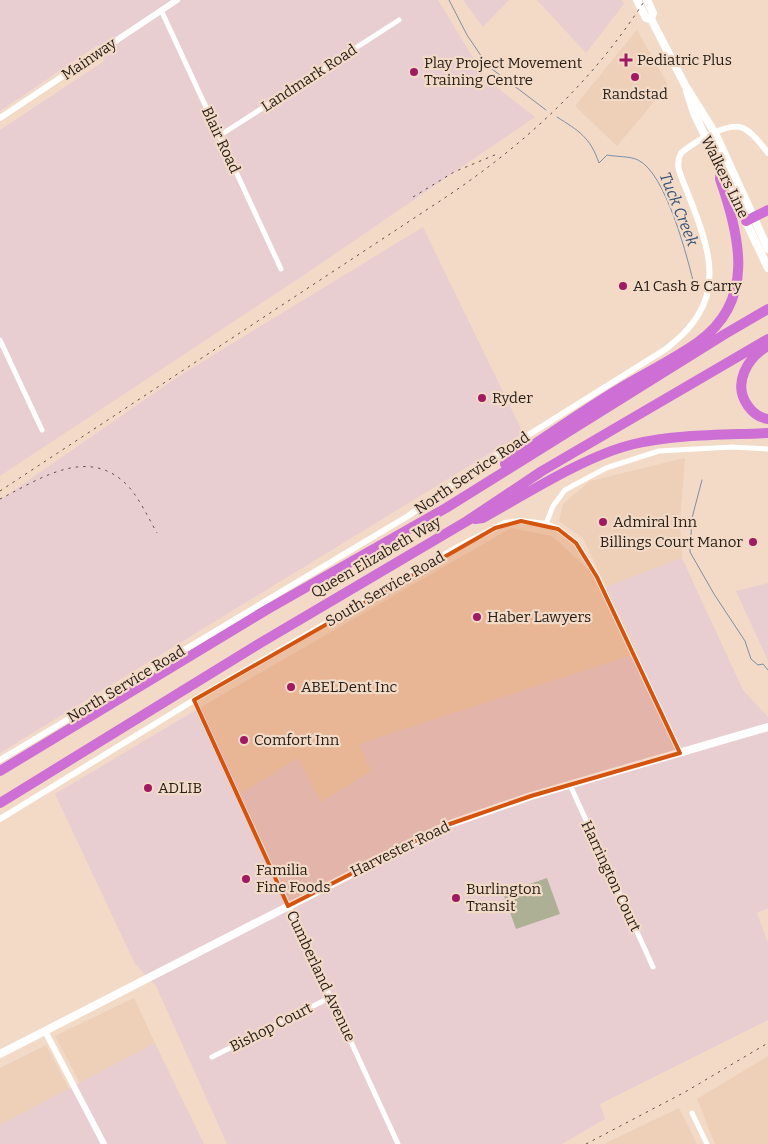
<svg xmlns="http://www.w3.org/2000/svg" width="768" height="1144" viewBox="0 0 768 1144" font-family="Bitter,serif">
<rect width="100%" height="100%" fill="#f2dac7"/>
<path fill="#eecfb7" d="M 637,30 L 668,85 L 617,146 L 575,106 Z
M 685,458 L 680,520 L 682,558 L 606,587 L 638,653 L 360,744 L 371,771 L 321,802 L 242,794 L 201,707 L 511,528 L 552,536 L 605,585 L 583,538 L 559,521 L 563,504 L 590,481 Z
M 134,998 L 155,1043 L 80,1083 L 55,1036 Z
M 46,1045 L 69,1089 L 0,1125 L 0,1068 Z
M 768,1056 L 768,1144 L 715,1144 L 697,1099 Z
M 679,1108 L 697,1144 L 604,1144 Z"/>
<path fill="#e8ced1" d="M 0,0 L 438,0 L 486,79 L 535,117 L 304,275 L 0,476 L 0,130 L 104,61 L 98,45 L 0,111 Z
M 463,0 L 509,0 L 483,27 Z
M 537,0 L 622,0 L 624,4 L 586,53 Z
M 423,227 L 523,433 L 0,753 L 0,500 L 176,378 Z
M 682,558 L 743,690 L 768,717 L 768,908 L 757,913 L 768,943 L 768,1020 L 600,1104 L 605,1119 L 562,1144 L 227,1144 L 156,986 L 135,964 L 55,794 L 201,707 L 242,793 L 298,758 L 321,802 L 371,771 L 359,744 L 638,653 L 606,587 Z
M 768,583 L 768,661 L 736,591 Z
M 155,1043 L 204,1144 L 0,1144 L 0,1125 Z"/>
<path fill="#aeb095" d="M 547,878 L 560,914 L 516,929 L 503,893 Z"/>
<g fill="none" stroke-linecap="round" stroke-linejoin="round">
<path stroke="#7c8fa7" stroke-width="1" d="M 449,0 L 467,35 L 488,66 L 546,110
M 557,117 C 579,131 590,137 599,163 L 607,155 C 617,157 630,156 638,160 C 666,173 688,259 695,289
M 702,480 L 692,518 L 690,552 L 714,594 L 745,641 L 751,659 L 758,665 L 763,664 L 768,670"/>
<path stroke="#fff" stroke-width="5" d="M 161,10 L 281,269
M 219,136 L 399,20
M 0,340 L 42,430
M 546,524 L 553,506 L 565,490 L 606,468 L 659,451 L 732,447 L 768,449
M 194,700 L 398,1144
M 570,785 L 653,967
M 212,1057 L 331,997
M 692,1113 L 707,1144"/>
<path stroke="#fff" stroke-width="6" d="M 0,118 L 177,0
M 0,760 L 408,516 L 482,464 L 666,349 C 678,339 690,329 698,315 C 724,275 700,226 685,186 C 680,174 675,165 681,153 C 693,143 728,121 743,128 C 752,132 762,145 768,153
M 0,819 L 194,700 L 456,548 L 505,523 L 521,521 L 546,524 L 558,529 L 576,543 L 597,577 L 680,753
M 45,1031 L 104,1144"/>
<path stroke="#fff" stroke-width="8" d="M 637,0 L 646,18 L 651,19
M 647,0 L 653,13 L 651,19 L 685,85 L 715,133 L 768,249
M 687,91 L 694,113 L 768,268
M 0,1054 L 447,825 L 531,796 L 768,727"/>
<path stroke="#cd6fd4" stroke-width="10" d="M 746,221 L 768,210
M 768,346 C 747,358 732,384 748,406 C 753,413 760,418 768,419
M 505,464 C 544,438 582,411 622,387 C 647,372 674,359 698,342 C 756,301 740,236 720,179 L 721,170
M 475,519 L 483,518 C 526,494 587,455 634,444 C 677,434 724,435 768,433
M 0,771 L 268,609 L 446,508 L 725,334 L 768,309
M 0,803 L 262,642 L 467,521 L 542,471 L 768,339"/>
<path stroke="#5e5247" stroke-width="1" stroke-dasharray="2.5 5" stroke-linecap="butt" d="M 413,197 L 454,172 L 497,154
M 0,491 L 440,201 C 522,147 592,83 645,0
M 0,499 C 40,479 89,444 129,487 C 140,500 148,517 157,533
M 586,1144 L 685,1092 L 768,1043"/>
</g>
<path fill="#d4530d" fill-opacity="0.2" stroke="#d4530d" stroke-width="4" stroke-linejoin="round" d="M 521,521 L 558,529 L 576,543 L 597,577 L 680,753 L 531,796 L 447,825 L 288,906 L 194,700 L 495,528 Z"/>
<g fill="#a21963" stroke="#f2dac7" stroke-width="2">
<path d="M623.5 52.5h5v5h5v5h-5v5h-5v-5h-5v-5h5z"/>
<circle cx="414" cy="72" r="5"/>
<circle cx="635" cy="77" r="5"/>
<circle cx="623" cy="286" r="5"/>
<circle cx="482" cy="398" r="5"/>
<circle cx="603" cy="522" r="5"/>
<circle cx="753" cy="542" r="5"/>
<circle cx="477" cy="617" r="5"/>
<circle cx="291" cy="687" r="5"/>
<circle cx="244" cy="740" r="5"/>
<circle cx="148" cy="788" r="5"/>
<circle cx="246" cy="879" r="5"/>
<circle cx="456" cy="898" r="5"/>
</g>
<g text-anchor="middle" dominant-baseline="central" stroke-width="4.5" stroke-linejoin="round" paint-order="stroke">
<g font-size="15" fill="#251d16" stroke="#f2dac7">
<text transform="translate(89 59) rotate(-34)">Mainway</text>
<text transform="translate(309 78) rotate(-33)">Landmark Road</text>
<text transform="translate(221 140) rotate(65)">Blair Road</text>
<text transform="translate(725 177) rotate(64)">Walkers Line</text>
<text transform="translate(472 473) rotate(-34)">North Service Road</text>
<text transform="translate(376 557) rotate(-30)">Queen Elizabeth Way</text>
<text transform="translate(385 589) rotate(-30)">South Service Road</text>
<text transform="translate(126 684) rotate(-31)">North Service Road</text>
<text transform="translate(400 849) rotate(-26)">Harvester Road</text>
<text transform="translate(611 876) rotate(65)">Harrington Court</text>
<text transform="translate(321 976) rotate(65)">Cumberland Avenue</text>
<text transform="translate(271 1027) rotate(-27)">Bishop Court</text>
</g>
<g font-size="15" fill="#251d16" stroke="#f2dac7" text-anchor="start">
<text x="637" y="60">Pediatric Plus</text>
<text x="424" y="63">Play Project Movement<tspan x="424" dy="17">Training Centre</tspan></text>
<text x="635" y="94" text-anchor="middle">Randstad</text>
<text x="633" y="286">A1 Cash &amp; Carry</text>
<text x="492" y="398">Ryder</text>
<text x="613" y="522">Admiral Inn</text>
<text x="743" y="542" text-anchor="end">Billings Court Manor</text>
<text x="487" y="617">Haber Lawyers</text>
<text x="301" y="687">ABELDent Inc</text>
<text x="254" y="740">Comfort Inn</text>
<text x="158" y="788">ADLIB</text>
<text x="256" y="870">Familia<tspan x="256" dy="17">Fine Foods</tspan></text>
<text x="466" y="889">Burlington<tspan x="466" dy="17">Transit</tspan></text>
</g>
<g font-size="16" font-style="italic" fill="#325075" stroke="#f2dac7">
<text transform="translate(679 209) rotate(68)">Tuck Creek</text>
</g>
</g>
</svg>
